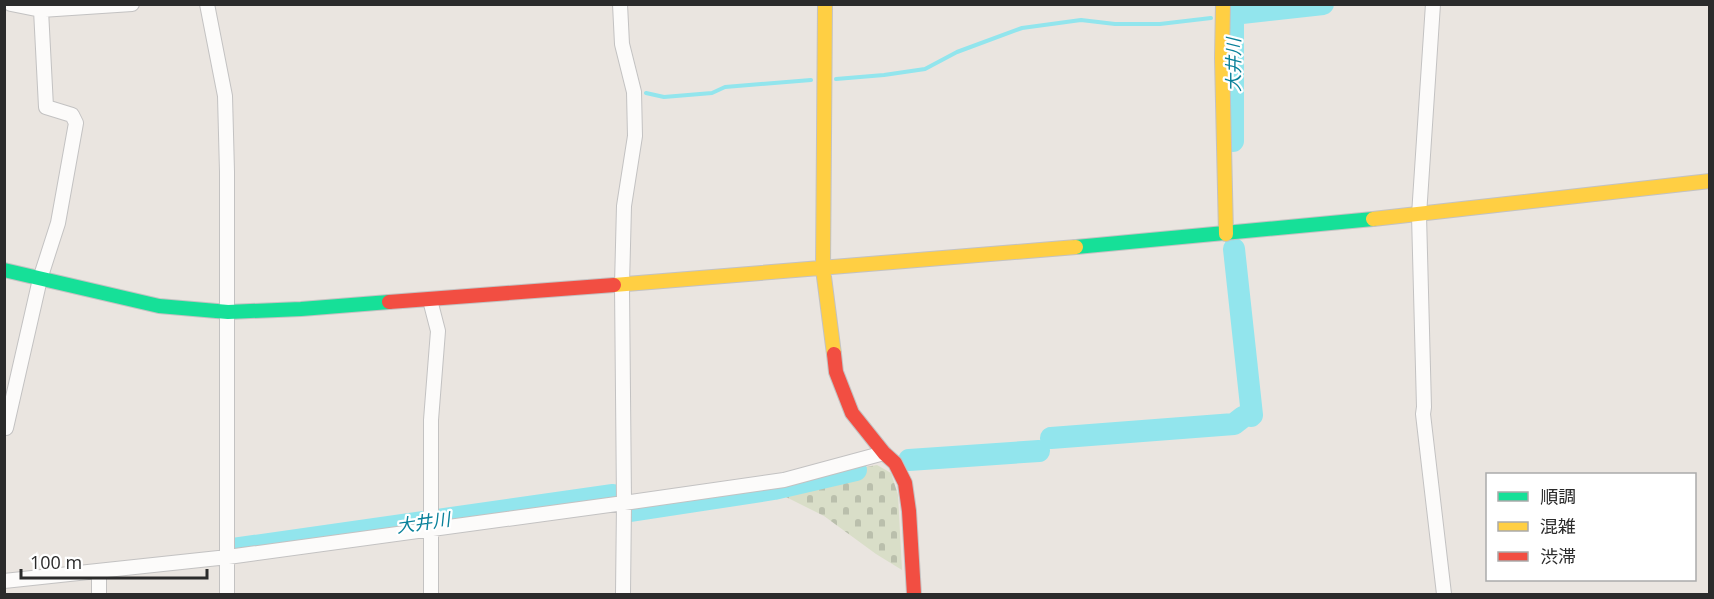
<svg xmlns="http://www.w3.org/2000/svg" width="1714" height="599" viewBox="0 0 1714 599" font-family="'Open Sans','Noto Sans JP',sans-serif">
<defs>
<pattern id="cemetery-stones" width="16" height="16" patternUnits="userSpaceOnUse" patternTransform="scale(1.5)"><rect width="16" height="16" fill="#d9dec8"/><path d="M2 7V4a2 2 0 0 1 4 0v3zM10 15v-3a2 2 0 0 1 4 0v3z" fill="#babfac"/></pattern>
</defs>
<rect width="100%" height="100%" fill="#eae5e0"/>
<path fill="url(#cemetery-stones)" d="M 877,465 L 891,473 L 898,495 L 902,570 L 876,554 L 824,516 L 782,495 L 783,489 L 843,475 L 850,475 L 860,468 Z"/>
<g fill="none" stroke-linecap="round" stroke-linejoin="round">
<path stroke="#92e5ed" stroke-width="4" d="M 836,79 L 884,75 L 925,69 L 957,52 L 1022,28 L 1081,20 L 1115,24 L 1160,24 L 1211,18
M 646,93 L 664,97 L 712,93 L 725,87 L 811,80"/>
<path stroke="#92e5ed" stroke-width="22" d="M 1233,141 L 1233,14 L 1323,4
M 1234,249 L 1252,415 L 1251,416
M 1051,438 L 1234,424 L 1243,417
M 909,460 L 1039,451
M 631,511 L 774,489 L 856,470
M 233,549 L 613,495"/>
<g stroke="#c3c2c2" stroke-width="16">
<path id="street" d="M 11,4 L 41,10 L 132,4
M 207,4 L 225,96 L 227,172 L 227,594
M 620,4 L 622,44 L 634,92 L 635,136 L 624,206 L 622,285 L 624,503 L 623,594
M 1433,4 L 1419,215 L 1424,407 L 1423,414 L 1444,594
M 430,300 L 438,331 L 431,420 L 431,594
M 6,428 L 40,279 L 58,223 L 76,123 L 72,115 L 46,107 L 41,10
M 4,581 L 228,557 L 624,503 L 784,480 L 884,453
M 99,594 L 99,572"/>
</g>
<g stroke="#c3c2c2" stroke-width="16">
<path id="fast" d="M 1076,247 L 1373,219
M 4,270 L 159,306 L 228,312 L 301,309 L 389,302"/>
</g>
<g stroke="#c3c2c2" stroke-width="16">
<path id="slow" d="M 825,4 L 823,269 L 834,354
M 1223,4 L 1222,58 L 1226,234
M 1373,219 L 1710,181
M 614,285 L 1076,247"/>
</g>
<g stroke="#c3c2c2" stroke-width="16">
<path id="jam" d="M 389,302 L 614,285
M 834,354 L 836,372 L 852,413 L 884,453 L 895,463 L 905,483 L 909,511 L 914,594"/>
</g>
<use href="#street" stroke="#fcfbfa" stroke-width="14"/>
<use href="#fast" stroke="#16e098" stroke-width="14"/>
<use href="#slow" stroke="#ffcf43" stroke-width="14"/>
<use href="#jam" stroke="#f24e42" stroke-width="14"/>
</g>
<g text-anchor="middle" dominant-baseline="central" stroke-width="4.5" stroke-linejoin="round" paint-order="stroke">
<g font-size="18" font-style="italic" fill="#09819a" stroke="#fff">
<text transform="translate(1233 65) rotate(-90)">大井川</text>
<text transform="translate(423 522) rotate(-8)">大井川</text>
</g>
</g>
<rect width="1714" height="599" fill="none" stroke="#2b2b2b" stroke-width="12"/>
<rect x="1486" y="473" width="210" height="108" fill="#ffffff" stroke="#aaaaaa" stroke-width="1.5"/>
<rect x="1498" y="492" width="30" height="9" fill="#16e098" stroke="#aaaaaa" stroke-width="1.5"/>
<text x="1540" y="503" font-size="18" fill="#2b2b2b">順調</text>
<rect x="1498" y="522" width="30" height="9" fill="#ffcf43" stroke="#aaaaaa" stroke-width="1.5"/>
<text x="1540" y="533" font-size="18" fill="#2b2b2b">混雑</text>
<rect x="1498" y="552" width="30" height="9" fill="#f24e42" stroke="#aaaaaa" stroke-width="1.5"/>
<text x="1540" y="563" font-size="18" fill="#2b2b2b">渋滞</text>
<path d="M21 569v9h186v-9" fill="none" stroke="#2b2b2b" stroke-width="3"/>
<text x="30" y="569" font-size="18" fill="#2b2b2b" stroke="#ffffff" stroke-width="4.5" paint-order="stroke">100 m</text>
</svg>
